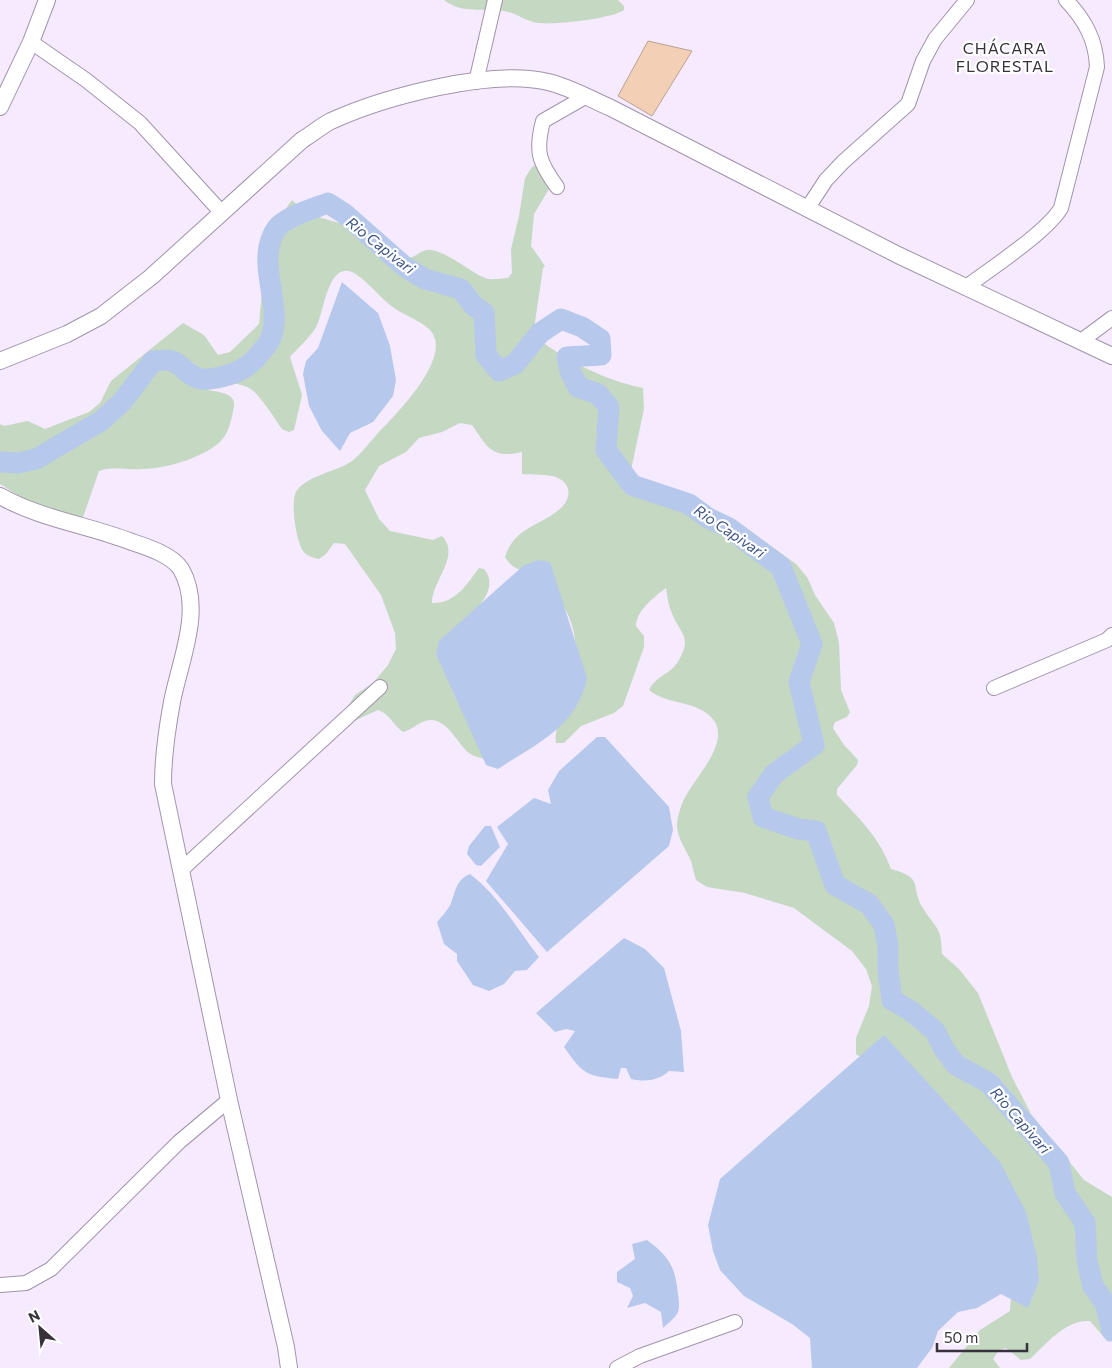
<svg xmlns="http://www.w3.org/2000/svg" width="1112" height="1368" viewBox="0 0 1112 1368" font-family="Commissioner,sans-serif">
<rect width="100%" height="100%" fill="#f5eafe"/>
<path fill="#c4d8c2" d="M 444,0 L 618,0 L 624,6 L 624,10 C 611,19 553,25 537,23 C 525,21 515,12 503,11 C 481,8 462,14 444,0 Z
M 536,165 L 541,169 L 549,189 L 534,214 L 531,246 L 545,266 L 543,268 L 535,322 L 537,338 C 568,362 605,380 643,388 L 644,409 L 631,470 L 635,478 L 704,512 L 748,529 L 796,564 L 807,577 L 815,595 L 834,623 L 839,643 L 841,690 L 850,712 L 847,717 L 835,722 L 833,728 L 844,745 L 858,760 L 857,765 L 837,789 L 837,795 C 859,818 880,838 891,869 C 926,879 909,885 923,908 C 937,931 941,925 942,954 L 958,968 L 978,993 L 1012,1077 L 1031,1114 L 1084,1180 L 1112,1197 L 1112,1336 L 1108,1342 L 1090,1321 C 1066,1319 1046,1344 1030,1359 L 1021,1360 L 1006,1348 L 999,1350 L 993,1359 L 1000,1368 L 949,1368 L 980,1330 L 1010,1311 L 1014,1257 L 862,1058 L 856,1054 L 856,1038 L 869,1006 L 872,986 L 866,969 L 852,951 L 794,908 L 745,893 L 707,887 L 696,880 C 694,874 693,867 691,861 C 686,849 678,840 677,826 C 677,817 682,801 687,794 C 698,774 733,739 711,717 C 694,700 667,705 649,690 C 656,676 670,674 677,663 C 694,636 680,635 671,611 C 668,604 667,595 666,588 C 654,597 636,611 636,626 L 644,636 L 644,647 L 623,706 L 614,713 L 581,726 L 564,743 L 556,743 C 554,728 562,717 567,703 C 579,672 581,632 562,604 C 557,596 547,582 540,577 C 524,568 516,574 505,557 C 508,548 512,541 519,535 C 532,524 550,519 562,507 C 572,497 571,483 556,477 C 547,474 532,475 522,474 L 522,452 C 492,459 488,448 472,425 L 460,423 L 442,432 L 419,438 L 406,452 L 379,466 L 365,490 L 379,519 L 390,531 L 433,540 L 442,536 C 461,556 432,580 432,603 C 455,604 466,585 479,568 L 484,569 C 503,591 467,618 453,634 L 495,760 C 488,759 475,758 469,753 C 458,744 448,721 432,720 C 421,719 413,730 403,732 C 393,725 390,714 378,710 L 343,726 L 336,726 L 355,695 L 373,683 L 388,665 L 396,649 L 395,633 L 381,595 L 345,544 L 334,543 L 326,554 L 319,559 C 313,558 307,556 303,551 C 296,540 289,498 298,489 C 312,474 336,472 352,461 C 361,454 370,442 378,433 C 396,414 456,355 429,329 C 418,319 401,314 390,305 C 380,297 361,274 349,271 C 326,267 324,316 315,329 C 308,339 298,348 290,357 L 302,395 L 294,430 L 289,432 L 282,429 C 275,419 259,393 249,388 C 238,383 217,378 208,387 L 208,390 C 218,392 236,393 234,406 C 232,417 229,434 220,442 C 202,458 165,469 141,469 C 127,470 112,466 99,471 L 82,520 L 50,516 L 0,484 L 0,424 L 4,426 L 28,421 L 45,429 L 89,412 L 100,403 L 111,381 L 183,323 L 204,335 L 218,355 L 230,352 L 259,324 C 264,278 262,239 292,200 C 316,224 346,220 375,235 C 385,241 395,254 406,257 C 415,260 421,248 431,250 C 451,253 474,276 489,279 C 495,280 502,278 508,278 L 512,273 L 511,249 L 519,216 L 525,178 L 532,167 Z"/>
<path fill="#b6c9ec" d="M 342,282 L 378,313 L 390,346 L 396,380 L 393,396 L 373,422 L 350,433 L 340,451 L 322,431 L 309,406 L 303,374 L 306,361 L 318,348 Z
M 538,560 L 550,562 L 587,678 C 577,727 536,744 498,769 L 486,765 L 436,654 L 439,641 L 523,566 Z
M 597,737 L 605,737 L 669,807 L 673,830 L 669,846 L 547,952 L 486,881 L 508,844 L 497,827 L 534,798 L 551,804 L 548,790 L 559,771 Z
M 485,826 L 491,826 L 500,847 L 481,866 L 476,865 L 467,854 L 469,846 Z
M 470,874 C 499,896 517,929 539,957 L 527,970 L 515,971 L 504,984 L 489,991 L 473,985 L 457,961 L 457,954 L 444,944 L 437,922 C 442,916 449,909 451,903 C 456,890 456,880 470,874 Z
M 624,938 L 645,949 L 664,968 L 681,1031 L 684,1072 L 669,1071 C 658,1081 645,1082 631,1079 L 626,1068 L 621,1068 L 618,1079 C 586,1076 583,1074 564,1047 L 575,1031 L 566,1029 L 555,1032 L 536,1013 Z
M 884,1035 L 1000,1162 L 1026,1212 L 1037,1257 L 1039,1281 L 1028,1308 L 1001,1294 L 977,1308 L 958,1312 L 938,1331 L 932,1348 L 917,1368 L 812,1368 L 810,1338 L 792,1324 L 744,1296 L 720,1270 L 713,1251 L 708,1225 L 720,1179 Z
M 647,1240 C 670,1257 675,1267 678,1294 C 679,1300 680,1309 677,1314 C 674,1319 667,1324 663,1328 L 661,1312 L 645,1303 L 627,1308 L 633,1296 L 630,1288 L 617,1282 L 617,1272 L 635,1259 L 632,1244 Z"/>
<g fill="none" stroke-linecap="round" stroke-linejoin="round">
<path stroke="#b6c9ec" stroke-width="21" d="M 0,462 L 18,463 L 36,459 L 101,421 L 122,402 L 153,361 C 158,361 167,359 172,361 C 184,365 190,381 208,379 C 229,377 249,369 261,352 C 264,349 268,344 270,340 C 285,306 253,261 277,228 C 285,217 315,208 328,203 L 345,214 L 405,267 L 425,279 L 461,289 L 473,305 L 484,313 L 486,355 L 499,371 L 515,364 L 540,333 L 561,319 L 582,327 L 600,339 L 601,355 L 567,357 L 570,371 L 578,387 L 598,394 L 609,407 L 606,450 L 632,485 L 689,504 L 708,518 L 729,528 L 781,567 L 812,644 L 799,682 L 814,745 L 774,774 L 758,797 L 763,817 L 798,829 L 816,831 L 835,885 L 869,904 L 884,925 L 888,946 L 888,970 L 892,1000 L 911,1011 L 935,1031 L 944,1049 L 956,1065 L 989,1083 L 1059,1163 L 1065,1193 L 1085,1223 L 1087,1261 L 1093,1286 L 1105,1303 L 1112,1331"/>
</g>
<path fill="#f3cfb5" stroke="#baa393" d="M 648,41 L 692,51 L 652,116 L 618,96 Z"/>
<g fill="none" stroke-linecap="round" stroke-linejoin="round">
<g stroke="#a194ab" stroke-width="16">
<path id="minor" d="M 31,42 L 86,80 L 140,123 L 222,213
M 476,82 L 495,0
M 557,187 C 539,162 535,152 543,121 L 585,97
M 807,209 L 826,180 L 843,162 L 908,104 L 923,61 L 935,39 L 967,0
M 966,287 C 990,269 1047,232 1061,208 L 1097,67 C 1096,40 1085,20 1066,0
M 1081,341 L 1112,318
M 994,688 L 1107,640 L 1112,635
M 181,870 L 380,687
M 0,1285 L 26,1283 L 51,1269 L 179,1142 L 229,1100
M 617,1368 L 640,1356 L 735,1322"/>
</g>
<g stroke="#a194ab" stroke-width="18">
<path id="major" d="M 0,107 L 31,42 L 47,0
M 0,361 L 67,334 L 101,316 L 151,277 L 302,140 C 312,134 321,126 331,121 C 384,97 491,68 548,82 C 570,87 590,99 611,108 L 898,255 L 1112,356
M 0,496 C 41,519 88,525 132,542 C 147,547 172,555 181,569 C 204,609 180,660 172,702 C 167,729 163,756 163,784 L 229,1100 L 286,1347 L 289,1368"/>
</g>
<use href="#minor" stroke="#fff" stroke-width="14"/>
<use href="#major" stroke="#fff" stroke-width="16"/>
</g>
<g text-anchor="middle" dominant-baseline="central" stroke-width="4.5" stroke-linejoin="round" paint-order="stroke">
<g font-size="15" font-style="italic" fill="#3c5584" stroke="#fff">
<text transform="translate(381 245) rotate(38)">Rio Capivari</text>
<text transform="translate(730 531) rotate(34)">Rio Capivari</text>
<text transform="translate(1021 1120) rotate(49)">Rio Capivari</text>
</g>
<g font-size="16" letter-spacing="1" fill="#37313b" stroke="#fff">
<text x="1005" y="47">CHÁCARA<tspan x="1005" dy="18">FLORESTAL</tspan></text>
</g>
</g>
<g transform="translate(40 1328) rotate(333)" stroke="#ffffff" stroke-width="4" paint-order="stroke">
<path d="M0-4L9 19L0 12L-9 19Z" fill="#37313b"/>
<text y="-8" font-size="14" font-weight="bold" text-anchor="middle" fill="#37313b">N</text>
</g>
<path d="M937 1343v8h90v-8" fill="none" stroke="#37313b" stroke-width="2.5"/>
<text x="944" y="1343" font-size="15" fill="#37313b" stroke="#ffffff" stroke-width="4" paint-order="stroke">50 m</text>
</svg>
